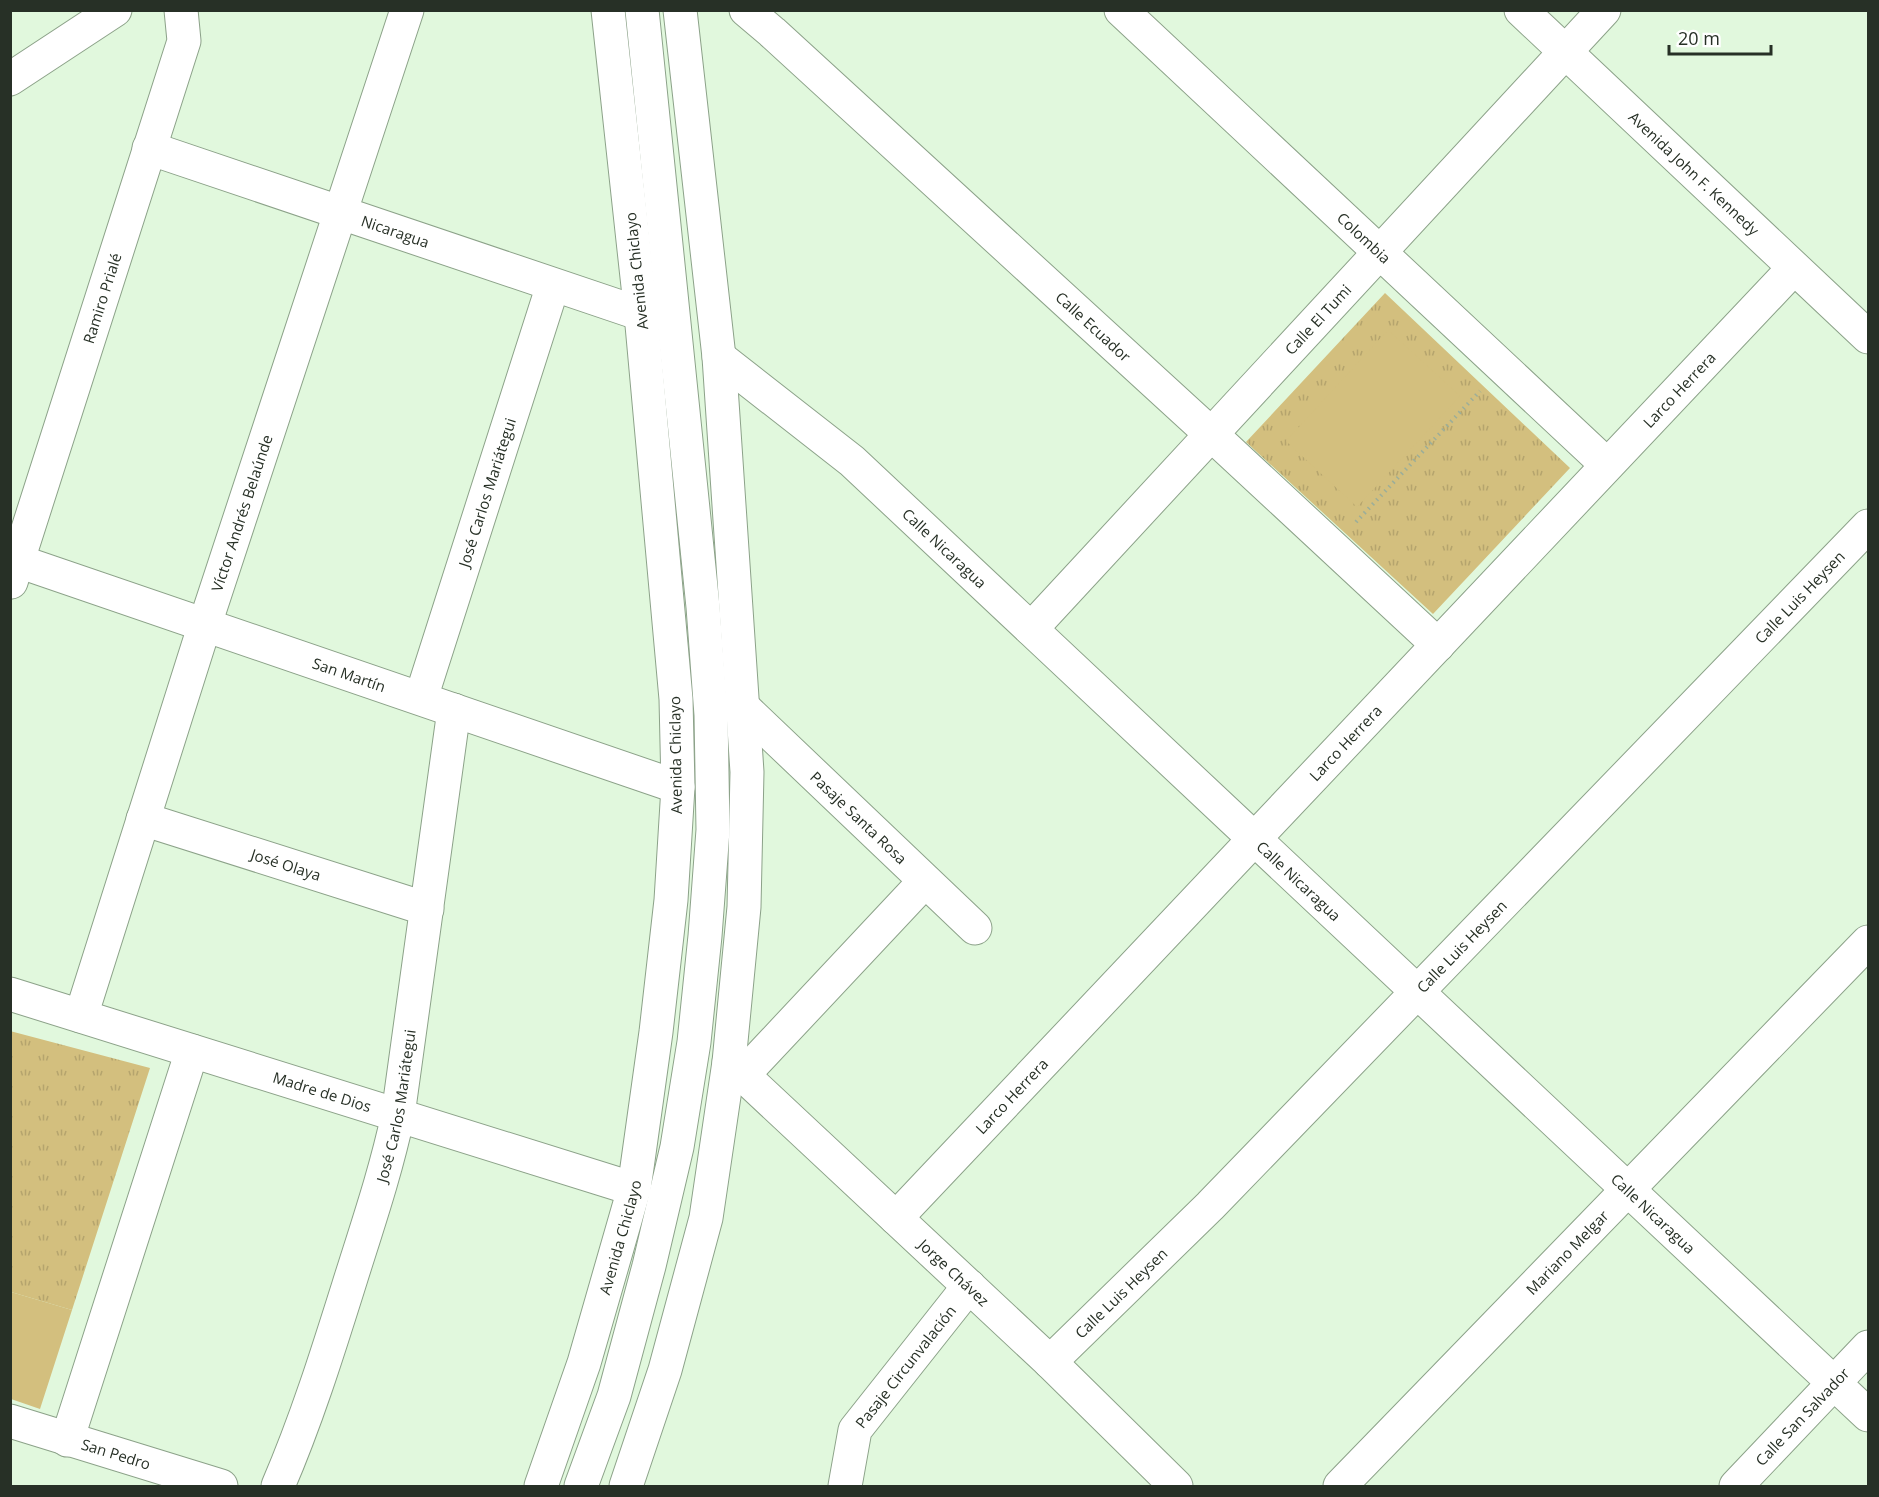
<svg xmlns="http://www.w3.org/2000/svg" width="1879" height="1497" viewBox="0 0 1879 1497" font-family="'Open Sans',sans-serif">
<defs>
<pattern id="grass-tufts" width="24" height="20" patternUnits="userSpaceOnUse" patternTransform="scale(1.5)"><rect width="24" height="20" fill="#d3bf7e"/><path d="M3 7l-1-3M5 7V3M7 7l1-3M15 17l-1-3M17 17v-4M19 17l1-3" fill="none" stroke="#b5a46d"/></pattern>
</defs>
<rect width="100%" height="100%" fill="#e1f8dd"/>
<path fill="url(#grass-tufts)" d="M 1385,293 L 1570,468 L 1433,614 L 1246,442 Z
M 10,1031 L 150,1068 L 72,1310 L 11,1292 Z"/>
<path fill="#d3bf7e" d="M 1388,330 L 1460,396 L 1357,507 L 1286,441 Z
M 11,1292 L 72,1310 L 40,1409 L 11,1399 Z"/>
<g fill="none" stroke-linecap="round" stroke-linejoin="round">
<g stroke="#8ca289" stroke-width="35">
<g id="street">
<path id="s1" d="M 746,10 L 772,32 L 1211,434 L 1438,645"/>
<path id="s2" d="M 1121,10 L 1607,465"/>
<path id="s3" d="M 1521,10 L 1868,337"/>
<path id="s4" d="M 149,148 L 641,314"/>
<path id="s5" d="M 719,357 L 852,461 L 1868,1415"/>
<path id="s6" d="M 18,561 L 678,787"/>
<path id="s7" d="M 11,582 L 184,41 L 181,10"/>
<path id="s8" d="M 1031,629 L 1604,10"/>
<path id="s9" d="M 421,698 L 553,285"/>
<path id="s10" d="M 743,707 L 975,928"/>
<path id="s11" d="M 143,819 L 427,909"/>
<path id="s12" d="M 10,994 L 634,1189"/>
<path id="s13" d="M 81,1016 L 205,624 L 407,10"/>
<path id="s14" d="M 729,1062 L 1050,1362 L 1176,1486"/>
<path d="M 743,1075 L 925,881"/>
<path id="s15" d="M 896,1218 L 1794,268"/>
<path id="s16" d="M 1050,1362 L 1210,1206 L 1868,526"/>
<path id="s17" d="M 10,1421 L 221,1486"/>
<path d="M 67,1440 L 192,1051"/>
<path id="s18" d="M 278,1486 C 307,1419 329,1348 351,1278 C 368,1224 386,1171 398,1115 L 454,710"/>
<path id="s19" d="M 845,1486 L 855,1430 L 969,1286"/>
<path id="s20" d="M 1340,1486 L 1868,942"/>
<path id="s21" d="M 1736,1486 L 1868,1347"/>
</g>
</g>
<g stroke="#8ca289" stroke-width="35">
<path id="secondary" d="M 10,79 L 115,10
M 581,1486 L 614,1396 L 649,1266 L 677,1147 L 694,1042 L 705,936 L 713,830 L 711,715 L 703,607 L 642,10"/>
</g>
<g stroke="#8ca289" stroke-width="35">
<g id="primary">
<path id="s22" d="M 541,1486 L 584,1363 L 634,1189 L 656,1032 L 671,900 L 678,787 L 676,699 L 641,314 L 608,10"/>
<path d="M 626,1486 L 665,1370 L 706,1218 L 729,1062 L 744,907 L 747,772 L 719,357 L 680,10"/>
</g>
</g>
<path stroke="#9cae99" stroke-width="4" stroke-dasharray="1.5 4.5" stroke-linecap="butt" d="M 1356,522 L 1480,391"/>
<use href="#street" stroke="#fff" stroke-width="33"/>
<use href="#secondary" stroke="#fff" stroke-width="33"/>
<use href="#primary" stroke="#fff" stroke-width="33"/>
</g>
<g text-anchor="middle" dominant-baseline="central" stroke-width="5" stroke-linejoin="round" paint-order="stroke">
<g font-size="15" fill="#273026" stroke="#fff">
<text stroke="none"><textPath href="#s3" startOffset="238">Avenida John F. Kennedy</textPath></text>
<text stroke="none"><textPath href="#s4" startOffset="260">Nicaragua</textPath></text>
<text stroke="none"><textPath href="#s2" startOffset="333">Colombia</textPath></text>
<text transform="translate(636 271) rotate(-96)">Avenida Chiclayo</text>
<text stroke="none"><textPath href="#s7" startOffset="298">Ramiro Prialé</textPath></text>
<text stroke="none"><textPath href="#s8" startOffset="422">Calle El Tumi</textPath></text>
<text stroke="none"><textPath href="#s1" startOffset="470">Calle Ecuador</textPath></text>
<text stroke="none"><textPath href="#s15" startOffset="1140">Larco Herrera</textPath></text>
<text stroke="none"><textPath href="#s9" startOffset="216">José Carlos Mariátegui</textPath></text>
<text stroke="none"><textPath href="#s13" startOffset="528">Víctor Andrés Belaúnde</textPath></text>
<text stroke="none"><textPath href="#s5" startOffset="296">Calle Nicaragua</textPath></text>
<text stroke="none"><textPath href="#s16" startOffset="1071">Calle Luis Heysen</textPath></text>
<text stroke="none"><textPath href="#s6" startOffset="350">San Martín</textPath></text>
<text stroke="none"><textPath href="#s15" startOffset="654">Larco Herrera</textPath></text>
<text transform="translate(675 755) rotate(-91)">Avenida Chiclayo</text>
<text stroke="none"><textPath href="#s10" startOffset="160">Pasaje Santa Rosa</textPath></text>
<text stroke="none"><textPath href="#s11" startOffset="150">José Olaya</textPath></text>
<text stroke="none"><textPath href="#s5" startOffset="782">Calle Nicaragua</textPath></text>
<text stroke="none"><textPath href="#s16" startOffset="585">Calle Luis Heysen</textPath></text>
<text stroke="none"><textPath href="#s12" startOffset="327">Madre de Dios</textPath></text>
<text stroke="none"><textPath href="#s15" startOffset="168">Larco Herrera</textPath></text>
<text stroke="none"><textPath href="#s18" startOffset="399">José Carlos Mariátegui</textPath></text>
<text stroke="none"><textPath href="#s5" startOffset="1268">Calle Nicaragua</textPath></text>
<text stroke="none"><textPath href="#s22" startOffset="261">Avenida Chiclayo</textPath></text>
<text stroke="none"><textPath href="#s20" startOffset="326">Mariano Melgar</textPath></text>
<text stroke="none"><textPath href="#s14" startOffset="308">Jorge Chávez</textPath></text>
<text stroke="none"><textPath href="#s16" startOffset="99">Calle Luis Heysen</textPath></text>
<text stroke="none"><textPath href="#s19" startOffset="138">Pasaje Circunvalación</textPath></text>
<text stroke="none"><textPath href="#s21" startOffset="96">Calle San Salvador</textPath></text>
<text stroke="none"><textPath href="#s17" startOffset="111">San Pedro</textPath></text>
</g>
</g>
<rect width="1879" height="1497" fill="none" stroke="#273026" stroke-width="24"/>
<path d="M1669 45v9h102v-9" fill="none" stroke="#273026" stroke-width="3"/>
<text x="1678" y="45" font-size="18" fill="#273026" stroke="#ffffff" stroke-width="4.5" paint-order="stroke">20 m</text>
</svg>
